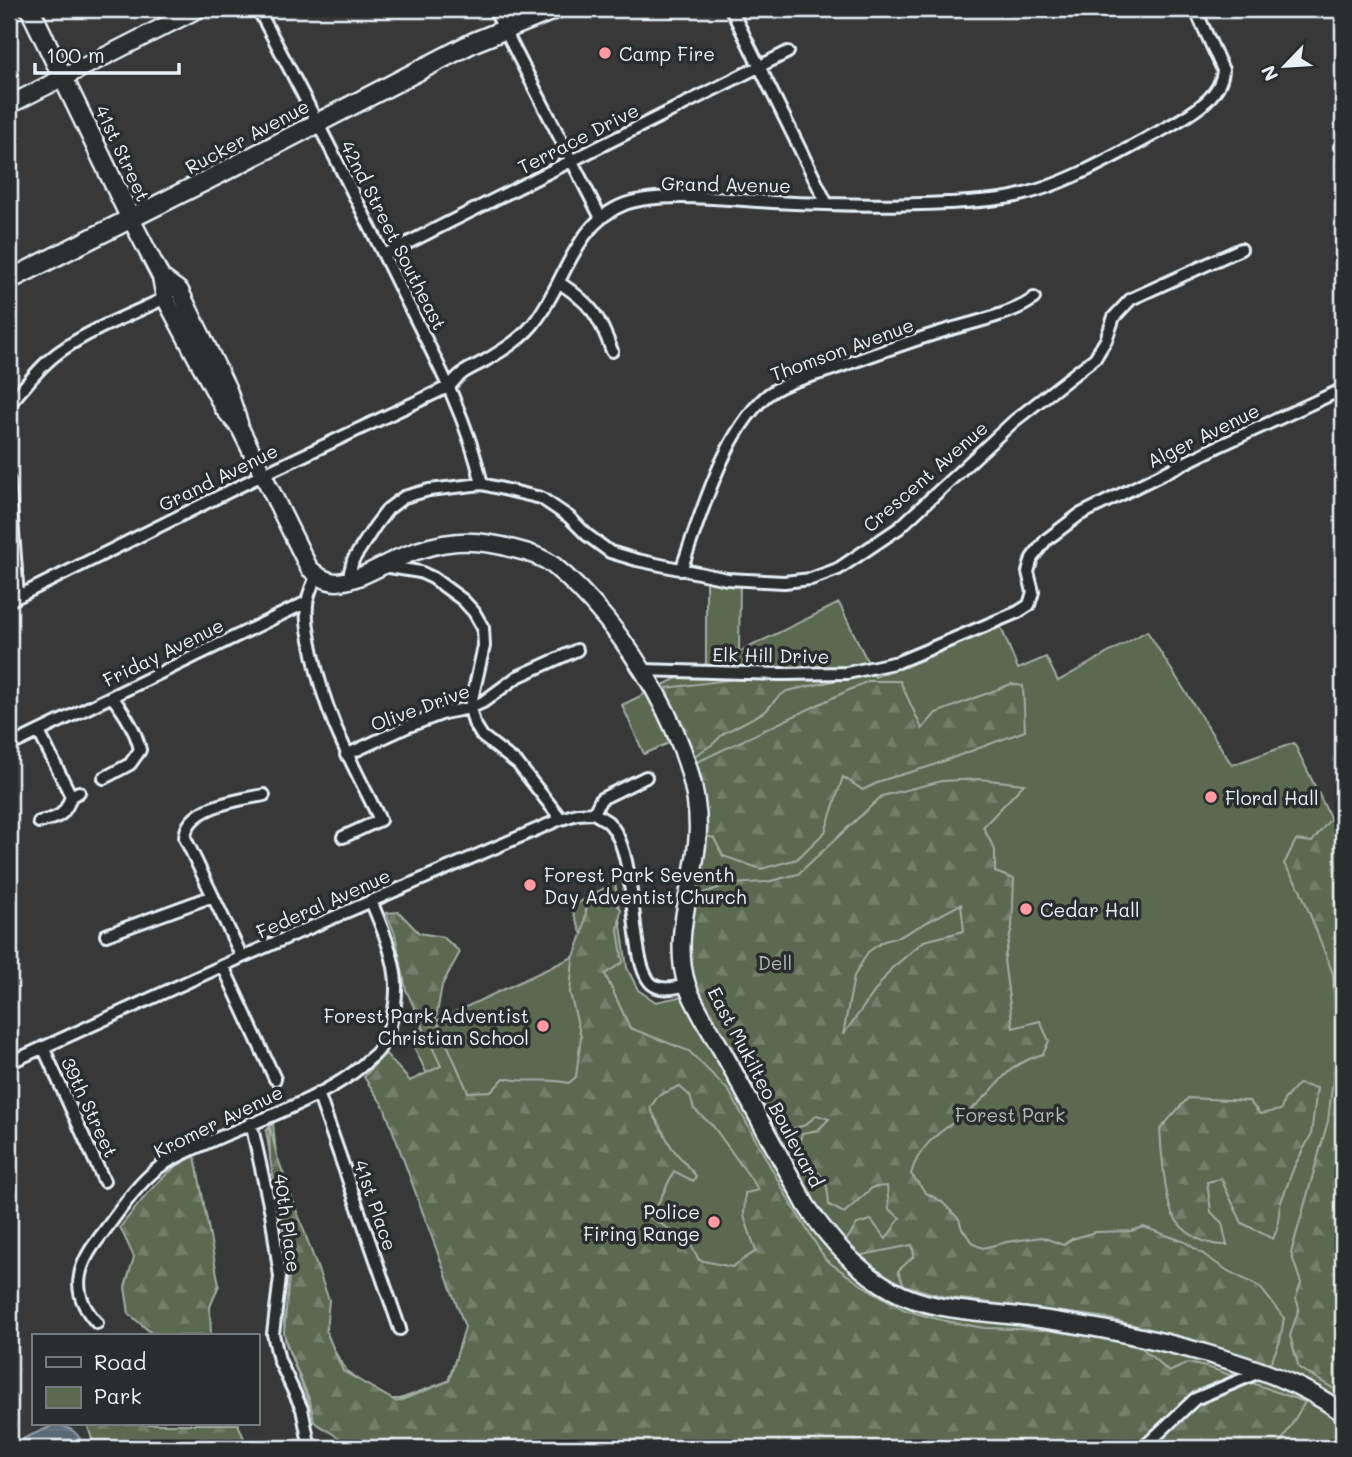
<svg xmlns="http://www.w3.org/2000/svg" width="1352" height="1457" viewBox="0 0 1352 1457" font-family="Mali,sans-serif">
<defs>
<pattern id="forest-firs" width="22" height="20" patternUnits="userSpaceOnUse" patternTransform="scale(1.75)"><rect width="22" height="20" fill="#5b6951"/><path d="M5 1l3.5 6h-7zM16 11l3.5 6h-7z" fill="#737f6b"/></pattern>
<pattern id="water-rules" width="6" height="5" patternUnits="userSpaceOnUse" patternTransform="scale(1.75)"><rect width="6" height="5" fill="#596775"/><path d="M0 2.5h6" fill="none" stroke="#717d89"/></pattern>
</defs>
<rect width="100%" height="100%" fill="#383838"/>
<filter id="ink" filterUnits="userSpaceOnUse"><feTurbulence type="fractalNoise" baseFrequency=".0143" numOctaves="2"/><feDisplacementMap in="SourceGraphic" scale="14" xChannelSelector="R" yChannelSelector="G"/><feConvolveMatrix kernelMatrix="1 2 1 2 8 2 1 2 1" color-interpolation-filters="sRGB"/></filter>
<g filter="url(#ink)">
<path fill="#5b6951" stroke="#a2ada4" stroke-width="2" d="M 706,580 L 740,584 L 739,652 L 839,603 L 875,677 L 1001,627 L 1018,669 L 1046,657 L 1058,681 L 1147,631 L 1232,765 L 1294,743 L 1343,844 L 1343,1448 L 364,1448 L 312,1411 L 285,1341 L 284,1320 L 289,1293 L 289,1265 L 266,1131 L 273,1123 L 276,1155 L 329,1343 L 347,1371 L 382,1399 L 400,1399 L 448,1381 L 466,1328 L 443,1108 L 408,1034 L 588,950 L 571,907 L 615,882 L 627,968 L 638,990 L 656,1002 L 684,996 L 704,982 L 694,913 L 709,822 L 685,736 L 644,754 L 622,705 L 706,664 Z"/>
<path fill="url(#forest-firs)" stroke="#a2ada4" stroke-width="2" fill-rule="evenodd" d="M 750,677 L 852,677 L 787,691 L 777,698 L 766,711 L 724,733 L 713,744 L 693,757 L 671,708 L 667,688 Z
M 868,681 L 900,681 L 922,729 L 936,713 L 1011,684 L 1023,686 L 1025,731 L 928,767 L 883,780 L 863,790 L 843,777 L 825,832 L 797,859 L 761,869 L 723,856 L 714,838 L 703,835 L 699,771 L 695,763 Z
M 980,779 L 1024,784 L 983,827 L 995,850 L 995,872 L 1014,879 L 1012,927 L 1004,960 L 1013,1028 L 1040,1021 L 1049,1041 L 1043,1054 C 1007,1066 1009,1073 984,1098 C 957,1125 922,1134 911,1174 L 926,1193 L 941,1201 L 959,1219 L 962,1229 L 975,1245 L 983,1248 L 1007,1242 L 1042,1237 L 1063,1245 L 1072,1239 L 1095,1232 L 1131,1231 L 1144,1227 L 1185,1242 L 1228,1271 L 1260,1287 L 1284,1318 L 1280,1341 L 1271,1362 L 1255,1361 L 1201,1342 L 1101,1317 L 945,1297 L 904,1285 L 898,1271 L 914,1256 L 912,1245 L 858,1256 L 846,1241 L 857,1224 L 871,1220 L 886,1239 L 900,1218 L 889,1209 L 887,1186 L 873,1187 L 844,1213 L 829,1205 C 828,1185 826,1173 806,1166 L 800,1140 L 802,1133 L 818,1130 L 829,1119 L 817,1115 L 805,1125 L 789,1130 L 770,1120 L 761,1098 L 719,1030 L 695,985 L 685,931 L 692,901 L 701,894 L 729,884 L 767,882 L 798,874 L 882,796 L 942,781 ZM 961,904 L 964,931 L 924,941 L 891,969 L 843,1035 L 854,976 L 868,952 L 884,941 L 901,936 Z
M 1343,790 L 1343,1394 L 1299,1368 L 1290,1336 L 1299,1308 L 1296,1298 L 1301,1283 L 1291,1253 L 1328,1121 L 1335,1061 L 1335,1019 L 1333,974 L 1300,889 L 1284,864 L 1296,840 L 1312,842 L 1335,813 Z
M 608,895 L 621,909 L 618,931 L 623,962 L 605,974 L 630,1028 L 689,1051 L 729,1091 L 791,1204 L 826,1260 L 860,1284 L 905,1310 L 941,1320 L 984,1328 L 1048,1330 L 1111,1340 L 1142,1348 L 1169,1372 L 1188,1363 L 1210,1368 L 1305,1402 L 1281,1442 L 1283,1448 L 355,1448 L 314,1422 L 310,1401 L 289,1351 L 284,1333 L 290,1265 L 270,1159 L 269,1123 L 277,1156 L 329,1300 L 326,1331 L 343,1371 L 397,1402 L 449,1381 L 465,1327 L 384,1107 L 364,1077 L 385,1053 L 410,1081 L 441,1066 L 406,990 L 395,934 L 386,913 L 399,912 L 419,933 L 443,937 L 460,952 L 442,985 L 436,1019 L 468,1092 L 492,1091 L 504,1078 C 526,1084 548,1077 569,1083 L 576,1077 L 581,1037 L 570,993 L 573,959 L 583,932 L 587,904 ZM 679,1086 L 690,1096 L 694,1109 L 713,1126 L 759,1190 L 745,1193 L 744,1216 L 756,1251 L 732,1267 L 699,1260 L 689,1241 L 651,1218 L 674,1171 L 693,1181 L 696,1176 L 672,1148 L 650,1108 L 658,1096 Z
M 1298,1084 L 1317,1088 L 1311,1135 L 1294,1167 L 1280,1205 L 1277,1229 L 1273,1239 L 1242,1223 L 1221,1179 L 1207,1182 L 1211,1212 L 1222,1223 L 1227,1245 C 1206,1246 1183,1234 1173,1215 C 1165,1201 1161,1146 1160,1129 L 1188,1098 L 1249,1101 L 1260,1114 L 1281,1110 L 1284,1100 Z
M 195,1156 L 219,1285 L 210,1307 L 211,1336 L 155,1336 L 129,1314 L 125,1287 L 134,1257 L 120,1227 C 143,1200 162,1170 195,1156 Z
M 87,1424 L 238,1424 L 248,1448 L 95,1448 Z"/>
<path fill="url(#water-rules)" stroke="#929ea9" stroke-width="2" d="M 54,1425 C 71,1426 79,1433 84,1448 L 9,1448 L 9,1445 Z"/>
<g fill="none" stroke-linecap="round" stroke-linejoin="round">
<g stroke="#e8f1f8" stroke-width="16">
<path id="street" d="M 258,9 C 307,101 354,194 400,288 C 432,352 466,413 482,484
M 494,9 L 600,216
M 731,9 L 827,204
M 1340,147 L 1343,146
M 384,255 L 788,52
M 560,283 C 591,304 599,315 612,351
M 9,404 C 26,386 41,364 62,350 C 93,328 131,315 165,298
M 9,480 L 18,596
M 383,566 L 420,572 L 433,578 L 463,600 L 474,612 L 483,628 L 484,646 L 470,708 L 474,723 L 482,736 L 518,764 L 561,819
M 681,570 C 701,516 721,439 764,398 C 781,382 811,377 833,369 C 870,356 907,342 944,331 C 967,324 1018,313 1034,298
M 317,575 C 313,584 307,595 307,605 C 305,622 310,638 313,654 C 326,719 352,762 380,820 L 343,837
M 348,580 L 353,560 L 375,526 L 388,509 L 404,497 L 429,490 L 482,484 L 541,498 L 569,517 L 587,535 L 610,552 L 637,560 L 727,579 L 784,582 L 811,579 L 838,569 L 899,528 L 1014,421 L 1095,358 L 1106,340 L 1114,317 L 1131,299 L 1241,249
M 9,601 L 262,475 L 450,386 C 459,373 469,369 483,362 C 502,351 525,337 537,319 C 565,281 576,222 625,204 C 663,191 731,200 773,202 C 831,205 890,206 948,203 C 970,202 995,201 1016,196 C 1063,186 1115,156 1157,133 C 1180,120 1221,101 1223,70 L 1195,9
M 642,670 L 780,674 L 847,673 L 898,662 L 1018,612 L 1029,605 L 1033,592 L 1028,572 L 1032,558 L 1046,540 L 1079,515 L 1217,447 L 1343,389
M 39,732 L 71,796
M 9,746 L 307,602
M 346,755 L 409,726 L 444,713 L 470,708 L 483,702 L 517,677 L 577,650
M 104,778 L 130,764 L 140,750 C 136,730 124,712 112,697
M 594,813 C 598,816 604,819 608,822 C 642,855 626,972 655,986 C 665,991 677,987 687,985
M 594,813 L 601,799 L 646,777
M 39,822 C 58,818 65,816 71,796 L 79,792
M 106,935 L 213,896
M 242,957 L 185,838 C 186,806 239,800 264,795
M 223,966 L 275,1079
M 43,1047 L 104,1181
M 9,1063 L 242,957 L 561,819 L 577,814 L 594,813
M 318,1093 L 400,1329
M 251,1123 L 271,1213 L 280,1277 L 273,1334 L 279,1360 L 302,1409 L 310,1448
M 97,1323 C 70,1294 76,1267 99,1238 C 117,1215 134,1187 157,1169 C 173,1157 191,1150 209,1142 C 256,1121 328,1097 365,1063 C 370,1058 377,1054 380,1048 C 410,992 393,954 371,901
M 1143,1448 L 1195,1399 L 1262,1371"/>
</g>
<g stroke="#e8f1f8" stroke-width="21">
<path id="secondary" d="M 9,105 L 198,9
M 131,219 L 161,277 L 165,298 L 224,409 L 240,428 L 309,568 C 317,575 325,582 337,582 C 358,581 381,565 401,557 C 441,540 472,537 514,549 C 527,552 542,557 553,565 C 622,621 708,752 697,844 C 692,890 672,940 687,985 C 695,1008 713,1034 725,1056 C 752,1105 779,1155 806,1205 C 828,1238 856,1270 892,1290 C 932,1312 982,1311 1026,1317 C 1088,1325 1148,1337 1208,1354 C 1256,1368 1302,1383 1343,1413
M 161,277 L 180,291 L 228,390 L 239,423"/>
</g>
<g stroke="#e8f1f8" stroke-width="23">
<path id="primary" d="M 30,9 L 131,219
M 9,280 L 221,173 L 474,42 L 556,9"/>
</g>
<use href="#street" stroke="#2a2d2e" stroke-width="10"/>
<use href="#secondary" stroke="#2a2d2e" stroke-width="16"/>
<use href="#primary" stroke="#2a2d2e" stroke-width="18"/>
</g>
</g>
<g fill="#ff9aa2" stroke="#2a2d2e" stroke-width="2.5">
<circle cx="605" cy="53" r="7"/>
<circle cx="1211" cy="797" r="7"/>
<circle cx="530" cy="885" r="7"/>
<circle cx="1026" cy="909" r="7"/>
<circle cx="543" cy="1026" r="7"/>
<circle cx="714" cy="1222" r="7"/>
</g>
<g text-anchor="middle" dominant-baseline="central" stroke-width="7" stroke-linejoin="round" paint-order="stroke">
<g font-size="19" fill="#e8f1f8" stroke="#2a2d2e" text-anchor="start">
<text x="619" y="53">Camp Fire</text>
<text x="1225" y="797">Floral Hall</text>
<text x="544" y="874">Forest Park Seventh<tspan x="544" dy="22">Day Adventist Church</tspan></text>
<text x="1040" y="909">Cedar Hall</text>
<text x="529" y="1015" text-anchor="end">Forest Park Adventist<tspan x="529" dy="22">Christian School</tspan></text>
<text x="700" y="1211" text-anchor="end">Police<tspan x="700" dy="22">Firing Range</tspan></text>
</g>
<g font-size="19" fill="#e8f1f8" stroke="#2a2d2e">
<text transform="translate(247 136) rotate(-28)">Rucker Avenue</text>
<text transform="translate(578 138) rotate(-27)">Terrace Drive</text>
<text transform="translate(123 153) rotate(65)">41st Street</text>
<text transform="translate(726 184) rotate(1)">Grand Avenue</text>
<text transform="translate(394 235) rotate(63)">42nd Street Southeast</text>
<text transform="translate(842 349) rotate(-20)">Thomson Avenue</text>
<text transform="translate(1203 435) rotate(-26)">Alger Avenue</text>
<text transform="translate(925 476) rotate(-41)">Crescent Avenue</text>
<text transform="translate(218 477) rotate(-26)">Grand Avenue</text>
<text transform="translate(163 652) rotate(-26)">Friday Avenue</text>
<text transform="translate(771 655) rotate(1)">Elk Hill Drive</text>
<text transform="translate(420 707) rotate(-20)">Olive Drive</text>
<text transform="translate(323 903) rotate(-24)">Federal Avenue</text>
<text transform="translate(766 1087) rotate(62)">East Mukilteo Boulevard</text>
<text transform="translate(90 1107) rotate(65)">39th Street</text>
<text transform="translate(218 1121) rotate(-26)">Kromer Avenue</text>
<text transform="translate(376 1205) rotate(71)">41st Place</text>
<text transform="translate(288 1223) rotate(82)">40th Place</text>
</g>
<g font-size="19" fill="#b0bbb5" stroke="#2a2d2e">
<text x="775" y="962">Dell</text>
<text x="1010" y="1114">Forest Park</text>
</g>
</g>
<rect width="1352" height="1457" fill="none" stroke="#2a2d2e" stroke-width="35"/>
<rect x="18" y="18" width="1317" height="1422" fill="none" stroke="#e8f1f8" stroke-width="2.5" filter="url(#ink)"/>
<rect x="32" y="1334" width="228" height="91" fill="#2a2d2e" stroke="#767b7f" stroke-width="2"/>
<rect x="46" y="1357" width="35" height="10" fill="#2a2d2e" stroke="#767b7f" stroke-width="2"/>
<text x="94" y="1370" font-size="21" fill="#e8f1f8">Road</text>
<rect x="46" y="1387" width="35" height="21" fill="#5b6951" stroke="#767b7f" stroke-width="2"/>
<text x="94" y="1404" font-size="21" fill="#e8f1f8">Park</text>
<g transform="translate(1285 66) rotate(245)" stroke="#2a2d2e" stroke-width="5" paint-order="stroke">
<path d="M0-5L12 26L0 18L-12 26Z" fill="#e8f1f8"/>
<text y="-10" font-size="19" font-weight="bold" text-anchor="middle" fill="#e8f1f8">N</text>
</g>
<path d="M35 63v10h144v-10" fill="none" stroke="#e8f1f8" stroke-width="3.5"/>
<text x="46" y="63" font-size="21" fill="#e8f1f8" stroke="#2a2d2e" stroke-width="5" paint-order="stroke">100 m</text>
</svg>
